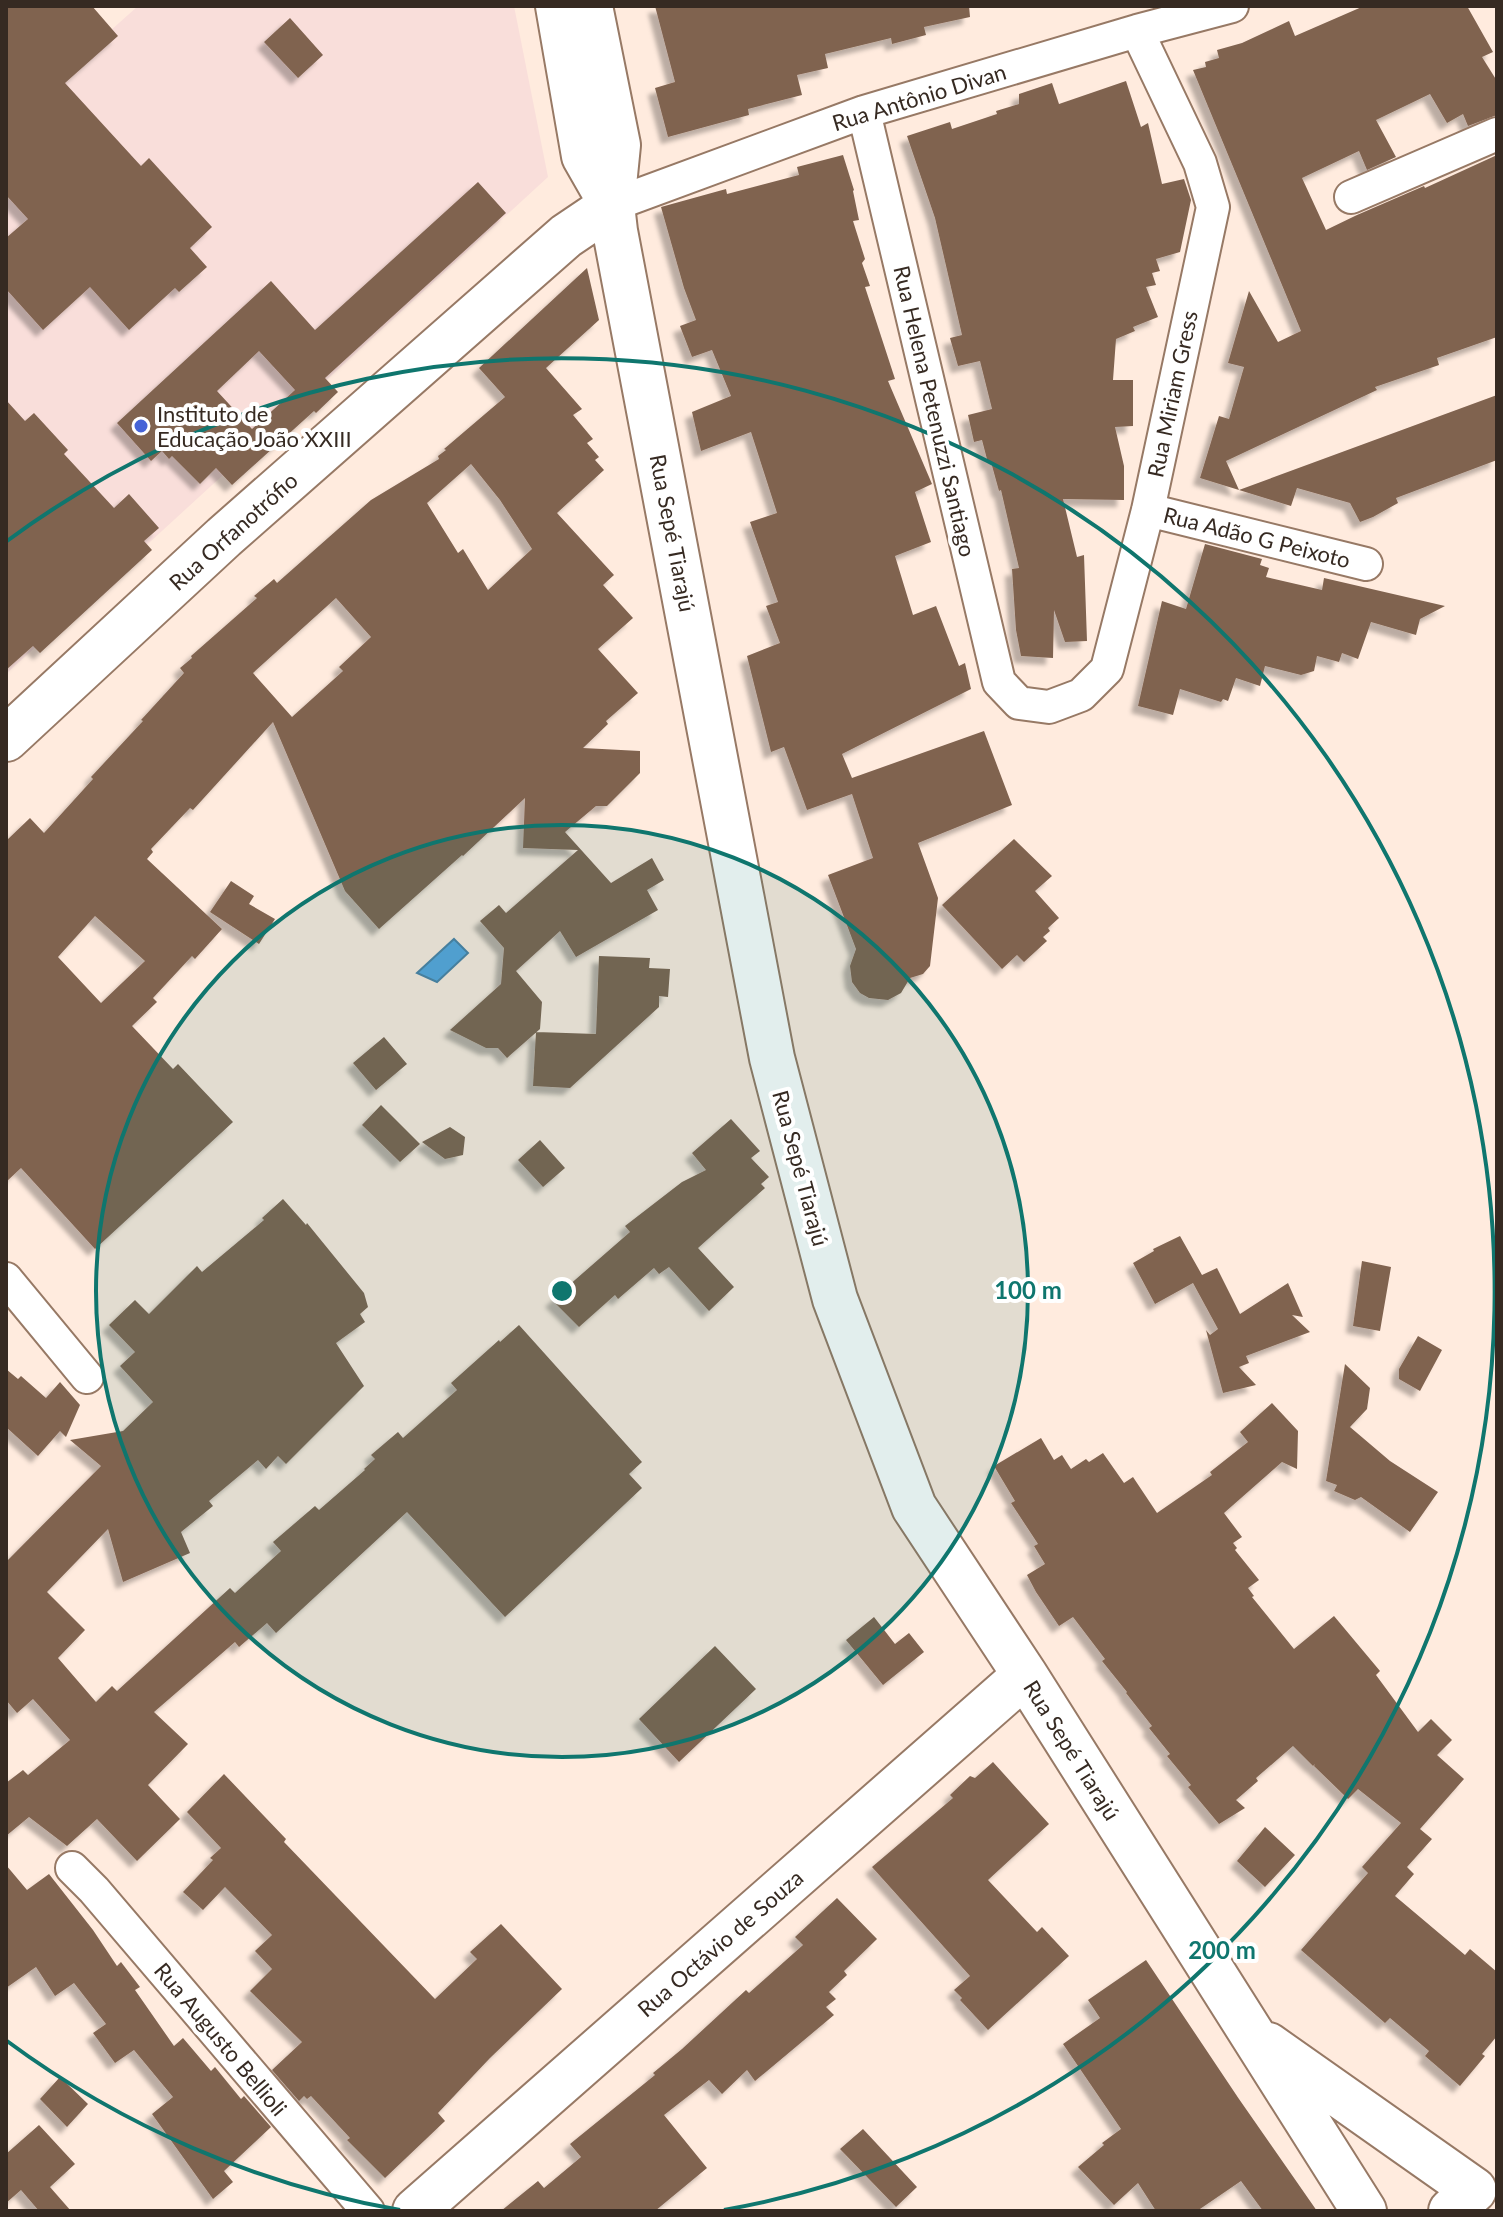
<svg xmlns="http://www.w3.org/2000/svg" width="1503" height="2217" viewBox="0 0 1503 2217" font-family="Lato,sans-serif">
<defs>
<filter id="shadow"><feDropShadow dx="-7" dy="7" stdDeviation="2" flood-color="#0004"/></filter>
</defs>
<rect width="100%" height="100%" fill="#ffebde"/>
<path fill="#f9deda" d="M 138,6 L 514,6 L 548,177 L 6,674 L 6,124 Z"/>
<path fill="#59a6dd" stroke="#4e81a5" stroke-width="2" d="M 454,939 L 468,953 L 437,982 L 417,973 Z"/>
<path fill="#806350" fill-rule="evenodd" filter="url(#shadow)" d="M 6,6 L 92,6 L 118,36 L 65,83 L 141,166 L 149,158 L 212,227 L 190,248 L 207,267 L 179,292 L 175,288 L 129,330 L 90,287 L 43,330 L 6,289 L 6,238 L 28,219 L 6,195 Z
M 655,6 L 969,6 L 970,17 L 924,27 L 926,35 L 892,44 L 891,38 L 825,54 L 828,68 L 797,75 L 802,95 L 748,109 L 749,115 L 668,137 L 655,88 L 675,82 Z
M 1364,6 L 1467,6 L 1493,52 L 1482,57 L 1497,81 L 1497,115 L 1468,126 L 1463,114 L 1447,123 L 1430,94 L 1376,120 L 1396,157 L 1367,170 L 1359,151 L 1302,178 L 1326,230 L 1357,215 L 1424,186 L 1425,188 L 1497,155 L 1497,337 L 1437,358 L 1439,365 L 1375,387 L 1377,390 L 1226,461 L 1239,490 L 1200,478 L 1219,416 L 1229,419 L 1244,367 L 1228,363 L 1249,291 L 1278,342 L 1301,331 L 1193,70 L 1206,67 L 1205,62 L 1219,58 L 1217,50 L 1242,43 L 1289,21 L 1295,36 Z
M 290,18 L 323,55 L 298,78 L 264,42 Z
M 1126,81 L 1141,127 L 1148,123 L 1162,184 L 1184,179 L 1191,200 L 1180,252 L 1156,259 L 1160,271 L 1152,273 L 1156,285 L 1146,287 L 1158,317 L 1133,327 L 1135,331 L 1116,339 L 1113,380 L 1133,380 L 1133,426 L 1115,427 L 1124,466 L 1124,500 L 1063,499 L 1077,557 L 1084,555 L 1087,641 L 1065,642 L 1054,610 L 1053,658 L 1021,656 L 1016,630 L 1012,569 L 1019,568 L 1001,490 L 999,491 L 991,462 L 988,463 L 982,440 L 974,442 L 968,415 L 992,409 L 980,361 L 958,366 L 950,338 L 962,335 L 935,218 L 907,136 L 950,122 L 952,129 L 997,114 L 996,111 L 1019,104 L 1019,94 L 1052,83 L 1059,104 Z
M 843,155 L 854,190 L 853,191 L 859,220 L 853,221 L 865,259 L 862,263 L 870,286 L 865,287 L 895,379 L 888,381 L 932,484 L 915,492 L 931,542 L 895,556 L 913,615 L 936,606 L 959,666 L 965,663 L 971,689 L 842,754 L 852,778 L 984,731 L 1012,805 L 918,843 L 938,898 L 930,966 L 923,974 L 910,978 L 901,993 L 888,1000 L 869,998 L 860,993 L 852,982 L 850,966 L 856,949 L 828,875 L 873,858 L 852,794 L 807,810 L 784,747 L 771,752 L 747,656 L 780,643 L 766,606 L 778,602 L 750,522 L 777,513 L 751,432 L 701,451 L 692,412 L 731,396 L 712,350 L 692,357 L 680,326 L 696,320 L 684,288 L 661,207 L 726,189 L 727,194 L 799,175 L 797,167 Z
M 478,182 L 506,213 L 325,378 L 338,392 L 316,413 L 314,411 L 232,485 L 216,468 L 200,484 L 172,456 L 169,459 L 162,451 L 151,461 L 117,423 L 271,281 L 315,330 ZM 259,351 L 295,390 L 252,429 L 217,391 Z
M 587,268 L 599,320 L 546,368 L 582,409 L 573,415 L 593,439 L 587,443 L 599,457 L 595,460 L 604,470 L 557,513 L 614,575 L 603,585 L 633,618 L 598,649 L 638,693 L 606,721 L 608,724 L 583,748 L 640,751 L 640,773 L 607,806 L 596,806 L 565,832 L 611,883 L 652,858 L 664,880 L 647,890 L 658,910 L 576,957 L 560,931 L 516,971 L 542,1002 L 540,1029 L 507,1058 L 498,1048 L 486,1048 L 450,1030 L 501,984 L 504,948 L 480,921 L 499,905 L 506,913 L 578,850 L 523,848 L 525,798 L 463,856 L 462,855 L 379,929 L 345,891 L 273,722 L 193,810 L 190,808 L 151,849 L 153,852 L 147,859 L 222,929 L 195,959 L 192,956 L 153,998 L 157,1002 L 132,1026 L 173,1069 L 178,1064 L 233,1122 L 95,1249 L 21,1168 L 6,1182 L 6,841 L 30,818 L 44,833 L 93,779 L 91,777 L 143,721 L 141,720 L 184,673 L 180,668 L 192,658 L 191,656 L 257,598 L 254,596 L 274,579 L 277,583 L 371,500 L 439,459 L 438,456 L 446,450 L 444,449 L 505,397 L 479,368 ZM 471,464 L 500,500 L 532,549 L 488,590 L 463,549 L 458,553 L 427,503 ZM 336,598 L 371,637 L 339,667 L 343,671 L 292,717 L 253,673 ZM 95,916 L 145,961 L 101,1003 L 58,957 Z
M 1497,395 L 1497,460 L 1396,498 L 1398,503 L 1373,517 L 1360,522 L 1350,503 L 1297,488 L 1291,506 L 1239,490 Z
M 6,400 L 25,421 L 34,413 L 68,450 L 64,454 L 114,508 L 129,494 L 159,528 L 144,541 L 152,550 L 40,653 L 33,646 L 6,670 Z
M 1205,544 L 1262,559 L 1260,565 L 1269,568 L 1266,577 L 1322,590 L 1324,578 L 1445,606 L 1420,619 L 1416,635 L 1371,622 L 1358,659 L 1342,653 L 1339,662 L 1317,656 L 1314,671 L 1301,675 L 1265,666 L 1260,686 L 1236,678 L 1228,701 L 1223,699 L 1221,702 L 1180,689 L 1173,715 L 1138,706 L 1162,601 L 1186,609 Z
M 1014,839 L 1052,876 L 1035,891 L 1059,918 L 1048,928 L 1050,931 L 1043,937 L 1047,941 L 1024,962 L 1017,955 L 1002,969 L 942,905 Z
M 231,881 L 254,896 L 249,904 L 275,919 L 259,944 L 210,912 Z
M 599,956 L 650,958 L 649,968 L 670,969 L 668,997 L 659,996 L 659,1007 L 570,1088 L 533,1086 L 536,1032 L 596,1034 Z
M 384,1037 L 407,1064 L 376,1090 L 353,1063 Z
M 381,1105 L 420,1144 L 400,1162 L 362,1125 Z
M 731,1119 L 760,1151 L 751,1158 L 769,1177 L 761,1184 L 765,1188 L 698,1248 L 734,1287 L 709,1311 L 669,1267 L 659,1274 L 654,1268 L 618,1299 L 615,1295 L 579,1327 L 552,1300 L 630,1232 L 625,1226 L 682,1182 L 706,1170 L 692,1153 Z
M 450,1127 L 465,1137 L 463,1155 L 445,1159 L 422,1142 Z
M 540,1140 L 565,1168 L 543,1187 L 518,1160 Z
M 283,1199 L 306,1225 L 307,1223 L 364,1293 L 368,1307 L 360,1314 L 365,1322 L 336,1343 L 364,1386 L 286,1464 L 278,1456 L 266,1469 L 258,1460 L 209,1501 L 213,1506 L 181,1532 L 190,1553 L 123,1582 L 108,1529 L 47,1592 L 85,1630 L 58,1658 L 96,1702 L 112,1686 L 117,1691 L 230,1588 L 235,1593 L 281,1551 L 273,1542 L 315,1506 L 319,1510 L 365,1470 L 364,1469 L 375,1459 L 371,1455 L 398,1432 L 403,1438 L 457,1390 L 451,1383 L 499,1340 L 500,1342 L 519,1325 L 642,1462 L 629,1474 L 642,1488 L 505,1617 L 407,1512 L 276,1633 L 267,1623 L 239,1647 L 235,1642 L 154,1712 L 188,1744 L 148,1785 L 180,1819 L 137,1861 L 97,1819 L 67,1846 L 29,1817 L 6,1836 L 6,1783 L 23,1770 L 28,1775 L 70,1740 L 33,1699 L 17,1713 L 6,1700 L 6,1562 L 101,1466 L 70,1440 L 123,1431 L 153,1402 L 120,1366 L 135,1352 L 109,1325 L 135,1300 L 149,1314 L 197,1266 L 202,1272 L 264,1220 L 262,1218 Z
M 1180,1236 L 1202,1275 L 1217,1268 L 1240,1314 L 1288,1283 L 1303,1317 L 1292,1315 L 1310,1332 L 1246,1356 L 1249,1363 L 1239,1367 L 1256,1385 L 1223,1393 L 1206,1330 L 1210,1335 L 1218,1329 L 1193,1283 L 1155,1304 L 1133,1263 L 1154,1251 L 1153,1249 Z
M 1362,1261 L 1391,1267 L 1380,1331 L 1353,1326 Z
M 1418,1336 L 1442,1350 L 1420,1391 L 1399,1379 L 1399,1369 Z
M 1345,1364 L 1370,1388 L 1367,1409 L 1350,1427 L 1390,1461 L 1438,1492 L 1410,1532 L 1361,1497 L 1355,1500 L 1334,1491 L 1337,1485 L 1326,1481 Z
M 6,1369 L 18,1379 L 21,1376 L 46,1398 L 60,1382 L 80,1405 L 66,1437 L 60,1431 L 38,1456 L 6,1427 Z
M 1272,1403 L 1298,1431 L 1297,1469 L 1282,1462 L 1224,1513 L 1242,1537 L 1233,1543 L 1237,1548 L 1235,1550 L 1259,1580 L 1248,1588 L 1254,1596 L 1252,1597 L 1294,1649 L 1334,1616 L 1380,1671 L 1376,1675 L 1418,1732 L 1431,1719 L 1452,1740 L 1437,1755 L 1464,1779 L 1420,1829 L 1432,1839 L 1407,1867 L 1414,1874 L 1395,1896 L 1465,1955 L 1470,1949 L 1497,1972 L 1497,2036 L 1482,2054 L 1485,2056 L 1460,2086 L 1425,2056 L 1429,2051 L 1390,2018 L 1385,2023 L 1301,1950 L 1368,1873 L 1362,1867 L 1401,1823 L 1358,1789 L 1348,1799 L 1314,1766 L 1315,1764 L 1313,1766 L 1293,1746 L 1256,1778 L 1258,1781 L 1236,1800 L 1245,1808 L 1219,1824 L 1188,1787 L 1191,1785 L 1167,1756 L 1170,1754 L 1149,1728 L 1152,1726 L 1126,1693 L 1127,1692 L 1102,1661 L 1105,1659 L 1073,1617 L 1059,1626 L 1036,1592 L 1027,1575 L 1045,1564 L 1034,1546 L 1038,1544 L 1011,1503 L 1015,1501 L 994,1466 L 1041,1438 L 1054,1460 L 1062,1455 L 1071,1469 L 1086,1459 L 1089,1462 L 1103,1453 L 1124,1483 L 1133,1477 L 1157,1513 L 1212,1475 L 1210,1472 L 1248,1442 L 1240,1432 Z
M 874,1617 L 895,1644 L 909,1633 L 924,1652 L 883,1685 L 846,1640 Z
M 715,1646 L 756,1689 L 679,1762 L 639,1719 Z
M 993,1762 L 1049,1824 L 988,1880 L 1037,1932 L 1042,1927 L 1069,1956 L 988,2030 L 960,2000 L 962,1998 L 954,1990 L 970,1976 L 872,1867 L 953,1798 L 950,1795 L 970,1776 L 975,1778 Z
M 224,1774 L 286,1839 L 284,1842 L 435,1999 L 477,1959 L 470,1952 L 501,1924 L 562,1989 L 490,2058 L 438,2113 L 445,2121 L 385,2178 L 347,2140 L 350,2138 L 311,2096 L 307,2099 L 304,2096 L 299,2101 L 272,2070 L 302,2042 L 250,1991 L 272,1969 L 255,1951 L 272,1935 L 225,1887 L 203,1910 L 183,1892 L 213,1860 L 210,1858 L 221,1848 L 187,1812 Z
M 1265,1827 L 1295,1855 L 1265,1887 L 1237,1861 Z
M 6,1865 L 27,1890 L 49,1874 L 93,1930 L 117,1966 L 121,1962 L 140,1987 L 135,1990 L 174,2046 L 183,2038 L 211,2071 L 215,2067 L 241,2099 L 244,2096 L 271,2127 L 224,2171 L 233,2182 L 213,2199 L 152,2114 L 173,2097 L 134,2050 L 115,2063 L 93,2033 L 106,2024 L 74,1983 L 55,1996 L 36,1967 L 6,1988 Z
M 837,1898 L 877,1939 L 844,1971 L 847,1975 L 829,1992 L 836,1999 L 826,2007 L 834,2015 L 755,2081 L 747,2070 L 722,2094 L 709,2080 L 664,2115 L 707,2168 L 655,2211 L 501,2211 L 538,2181 L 544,2188 L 581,2157 L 570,2144 L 655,2075 L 653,2073 L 682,2049 L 746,1990 L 749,1993 L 803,1945 L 795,1937 Z
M 1146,1960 L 1239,2099 L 1317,2211 L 1263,2211 L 1241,2181 L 1197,2211 L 1156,2211 L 1138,2183 L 1114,2205 L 1078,2167 L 1104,2145 L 1102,2143 L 1121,2129 L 1063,2044 L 1100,2018 L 1088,2000 Z
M 60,2077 L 88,2104 L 67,2127 L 40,2099 Z
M 39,2125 L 75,2164 L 50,2187 L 71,2211 L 39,2211 L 21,2190 L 6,2203 L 6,2154 Z
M 863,2129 L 917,2187 L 896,2207 L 840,2149 Z"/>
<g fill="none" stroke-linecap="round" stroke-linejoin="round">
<g stroke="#977965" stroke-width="36">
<path id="street" d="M 864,112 L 999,682 L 1019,703 L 1049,707 L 1081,695 L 1107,669 L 1148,510 L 1213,207 L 1200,163 L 1137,31
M 1351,197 L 1497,134
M 612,205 L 864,112 L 1137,31 L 1232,6
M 1148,510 L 1366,564
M 6,1279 L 87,1377
M 72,1868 L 94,1890 L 368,2211"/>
</g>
<g stroke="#977965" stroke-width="48">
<path id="secondary" d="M 558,6 L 584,156 L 612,205
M 590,6 L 618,145 L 612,205 L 615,231 L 772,1058 L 835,1299 L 914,1507 L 1025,1675 L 1364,2211
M 6,739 L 224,537 L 566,236 L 612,205
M 1268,2045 L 1474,2190 L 1451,2211
M 415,2211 L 1025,1675"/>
</g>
<use href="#street" stroke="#fff" stroke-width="32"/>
<use href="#secondary" stroke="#fff" stroke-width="44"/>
</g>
<circle cx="562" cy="1291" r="466" fill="#0f766e" fill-opacity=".12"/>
<g fill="none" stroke="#0f766e" stroke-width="4">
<circle cx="562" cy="1291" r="466"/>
<path d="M400 2210A933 933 0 0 1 7 2041M7 541A933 933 0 1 1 724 2210"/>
</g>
<circle fill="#4663d7" stroke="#fff" stroke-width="3" cx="141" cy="426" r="8"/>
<g text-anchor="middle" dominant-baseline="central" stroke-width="8" stroke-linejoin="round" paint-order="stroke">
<g font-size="22" fill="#362a22" stroke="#fff">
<text transform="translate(919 97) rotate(-17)">Rua Antônio Divan</text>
<text transform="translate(1172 394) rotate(-78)">Rua Miriam Gress</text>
<text transform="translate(935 411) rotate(77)">Rua Helena Petenuzzi Santiago</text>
<text transform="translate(233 531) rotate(-42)">Rua Orfanotrófio</text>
<text transform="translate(673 533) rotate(79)">Rua Sepé Tiarajú</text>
<text transform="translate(1257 537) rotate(14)">Rua Adão G Peixoto</text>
<text transform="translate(801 1168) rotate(75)">Rua Sepé Tiarajú</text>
<text transform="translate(1072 1750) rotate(58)">Rua Sepé Tiarajú</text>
<text transform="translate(720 1943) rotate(-41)">Rua Octávio de Souza</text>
<text transform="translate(221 2039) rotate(50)">Rua Augusto Bellioli</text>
</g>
<g font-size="22" fill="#362a22" stroke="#fff" text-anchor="start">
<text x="157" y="413">Instituto de<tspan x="157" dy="25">Educação João XXIII</tspan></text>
</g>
</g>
<circle cx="562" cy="1291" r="12" fill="#0f766e" stroke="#fff" stroke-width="4"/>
<g font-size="24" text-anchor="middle" font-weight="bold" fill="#0f766e" stroke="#fff" stroke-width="8" stroke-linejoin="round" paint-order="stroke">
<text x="1028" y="1299">100 m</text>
<text x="1222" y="1959">200 m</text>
</g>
<rect width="1503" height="2217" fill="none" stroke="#362a22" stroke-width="16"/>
</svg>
